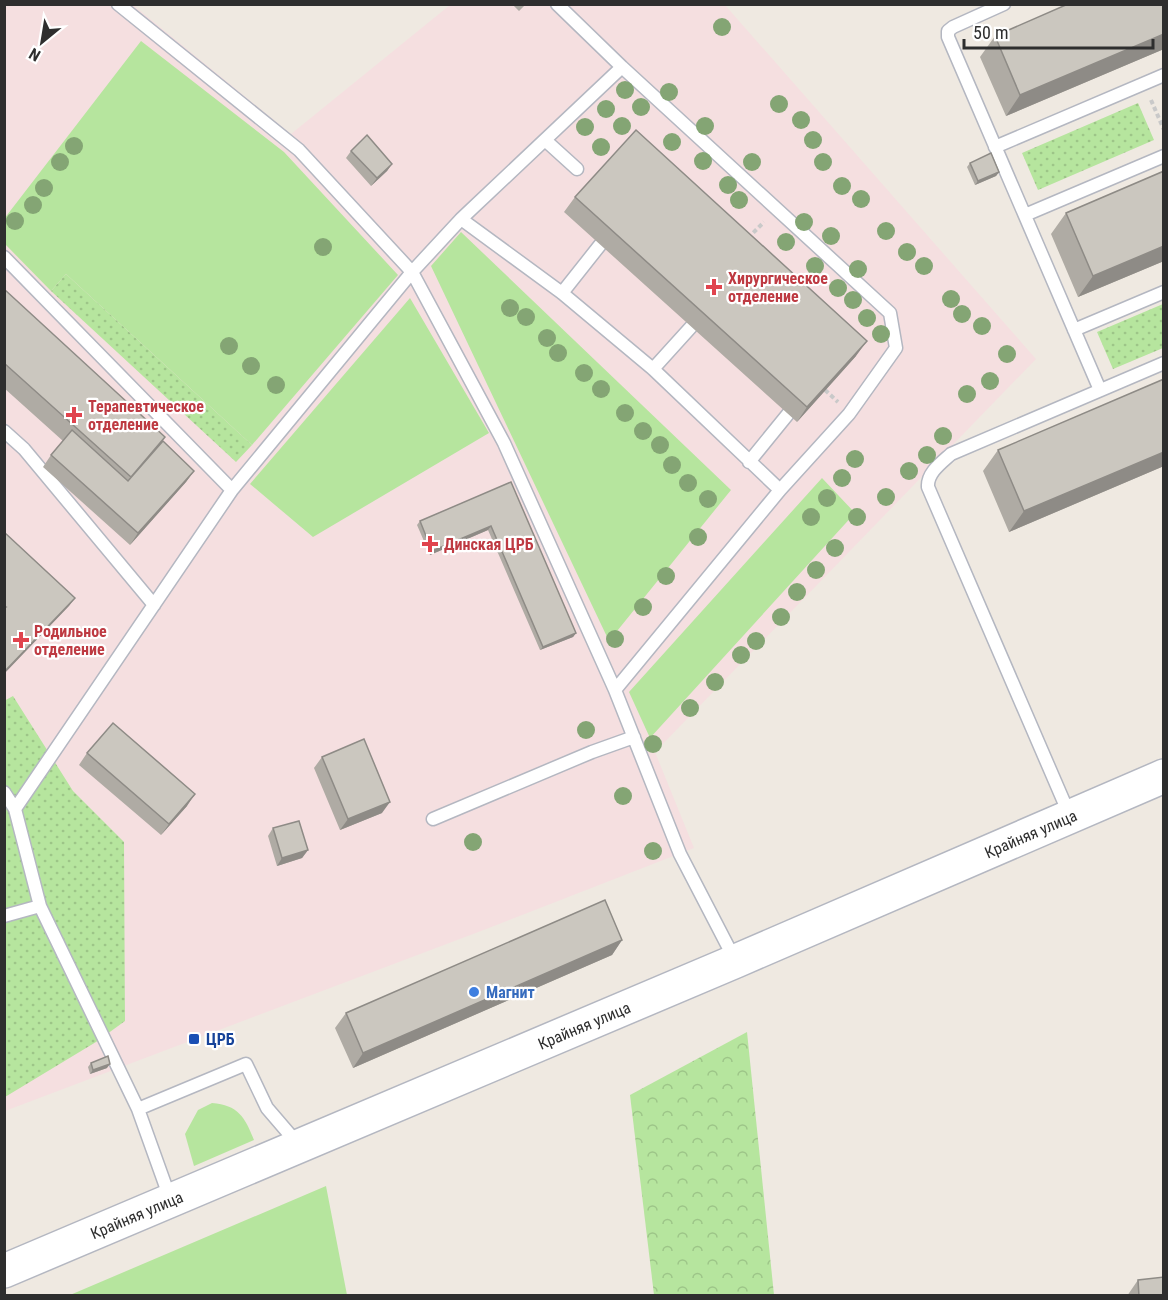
<svg xmlns="http://www.w3.org/2000/svg" width="1168" height="1300" viewBox="0 0 1168 1300" font-family="'Roboto Condensed',sans-serif">
<defs>
<pattern id="forest-crowns" width="20" height="18" patternUnits="userSpaceOnUse" patternTransform="scale(1.5)"><rect width="20" height="18" fill="#b6e59e"/><path d="M2 6a3 3 0 1 1 6 0M12 15a3 3 0 1 1 6 0" fill="none" stroke="#9dc588"/></pattern>
<pattern id="park-dots" width="8" height="8" patternUnits="userSpaceOnUse" patternTransform="scale(1.5)"><rect width="8" height="8" fill="#b6e59e"/><path d="M2 2h.1M6 6h.1" fill="none" stroke="#9dc588" stroke-width="1.8" stroke-linecap="round"/></pattern>
</defs>
<rect width="100%" height="100%" fill="#efe9e1"/>
<path fill="#f5dfe0" d="M 5,5 L 133,5 L 291,134 L 450,5 L 725,5 L 1036,359 L 655,752 L 694,848 L 481,931 L 5,1111 Z"/>
<path fill="#b6e59e" d="M 141,41 L 284,152 L 398,275 L 252,445 L 66,274 L 51,291 L 5,244 L 4,219 Z
M 461,232 L 731,490 L 609,641 L 431,266 Z
M 410,298 L 489,433 L 313,537 L 250,484 Z
M 822,478 L 855,513 L 650,738 L 629,692 Z
M 212,1103 C 238,1105 245,1117 254,1140 L 194,1166 L 185,1134 L 198,1110 Z
M 326,1186 L 347,1295 L 70,1295 Z"/>
<path fill="url(#forest-crowns)" d="M 747,1032 L 774,1295 L 654,1295 L 630,1095 Z"/>
<path fill="url(#park-dots)" d="M 1138,103 L 1154,140 L 1038,190 L 1022,153 Z
M 66,274 L 252,445 L 236,462 L 51,291 Z
M 1163,304 L 1163,348 L 1113,369 L 1097,332 Z
M 13,696 L 73,791 L 124,842 L 125,1021 L 96,1042 L 5,1097 L 4,701 Z"/>
<g fill="none" stroke-linecap="round" stroke-linejoin="round">
<g stroke="#b4b7c1" stroke-width="15">
<path id="service" d="M 118,4 L 299,150 L 412,272 L 504,443 L 615,690 L 680,854 L 735,960
M 557,4 L 622,67 L 890,313 L 896,348 L 849,414 L 780,490 L 615,690
M 1004,4 L 953,27 L 948,31 L 948,37 L 1100,390
M 545,140 L 577,169
M 995,147 L 1164,75
M 1025,215 L 1164,156
M 461,219 L 562,293 L 653,369 L 780,490
M 4,257 L 232,490
M 562,293 L 600,245
M 1074,330 L 1164,292
M 653,369 L 691,327
M 4,431 L 24,449 L 154,605
M 749,462 L 788,414
M 4,792 L 15,809 L 40,906 L 138,1109 L 171,1201
M 15,809 L 232,490 L 412,272 L 461,219 L 622,67
M 1070,816 L 928,487 C 927,473 941,463 951,454 L 1164,363
M 433,819 L 592,752 L 634,737
M 4,916 L 40,906
M 138,1109 L 246,1064 L 267,1108 L 297,1143"/>
</g>
<g stroke="#b4b7c1" stroke-width="36">
<g id="secondary">
<path id="s1" d="M 4,1271 L 736,961 L 1164,776"/>
</g>
</g>
<path stroke="#c9c9c9" stroke-width="4" stroke-dasharray="4.5 3" stroke-linecap="butt" d="M 1151,100 L 1164,130
M 748,238 L 764,222
M 825,390 L 838,402"/>
<use href="#service" stroke="#fff" stroke-width="12"/>
<use href="#secondary" stroke="#fff" stroke-width="33"/>
</g>
<g fill="#84a574">
<circle cx="722" cy="27" r="9"/>
<circle cx="625" cy="90" r="9"/>
<circle cx="669" cy="92" r="9"/>
<circle cx="779" cy="104" r="9"/>
<circle cx="641" cy="107" r="9"/>
<circle cx="606" cy="109" r="9"/>
<circle cx="801" cy="120" r="9"/>
<circle cx="622" cy="126" r="9"/>
<circle cx="705" cy="126" r="9"/>
<circle cx="585" cy="127" r="9"/>
<circle cx="813" cy="140" r="9"/>
<circle cx="672" cy="142" r="9"/>
<circle cx="74" cy="146" r="9"/>
<circle cx="601" cy="147" r="9"/>
<circle cx="703" cy="161" r="9"/>
<circle cx="60" cy="162" r="9"/>
<circle cx="752" cy="162" r="9"/>
<circle cx="823" cy="162" r="9"/>
<circle cx="728" cy="185" r="9"/>
<circle cx="842" cy="186" r="9"/>
<circle cx="44" cy="188" r="9"/>
<circle cx="861" cy="199" r="9"/>
<circle cx="739" cy="200" r="9"/>
<circle cx="33" cy="205" r="9"/>
<circle cx="15" cy="221" r="9"/>
<circle cx="804" cy="222" r="9"/>
<circle cx="886" cy="231" r="9"/>
<circle cx="831" cy="236" r="9"/>
<circle cx="786" cy="242" r="9"/>
<circle cx="323" cy="247" r="9"/>
<circle cx="907" cy="252" r="9"/>
<circle cx="815" cy="266" r="9"/>
<circle cx="924" cy="266" r="9"/>
<circle cx="858" cy="269" r="9"/>
<circle cx="838" cy="288" r="9"/>
<circle cx="951" cy="299" r="9"/>
<circle cx="853" cy="300" r="9"/>
<circle cx="510" cy="308" r="9"/>
<circle cx="962" cy="314" r="9"/>
<circle cx="526" cy="317" r="9"/>
<circle cx="867" cy="318" r="9"/>
<circle cx="982" cy="326" r="9"/>
<circle cx="881" cy="334" r="9"/>
<circle cx="547" cy="338" r="9"/>
<circle cx="229" cy="346" r="9"/>
<circle cx="558" cy="353" r="9"/>
<circle cx="1007" cy="354" r="9"/>
<circle cx="251" cy="366" r="9"/>
<circle cx="584" cy="373" r="9"/>
<circle cx="990" cy="381" r="9"/>
<circle cx="276" cy="385" r="9"/>
<circle cx="601" cy="389" r="9"/>
<circle cx="967" cy="394" r="9"/>
<circle cx="625" cy="413" r="9"/>
<circle cx="643" cy="431" r="9"/>
<circle cx="943" cy="436" r="9"/>
<circle cx="660" cy="445" r="9"/>
<circle cx="927" cy="455" r="9"/>
<circle cx="855" cy="459" r="9"/>
<circle cx="672" cy="465" r="9"/>
<circle cx="909" cy="471" r="9"/>
<circle cx="842" cy="478" r="9"/>
<circle cx="688" cy="483" r="9"/>
<circle cx="886" cy="497" r="9"/>
<circle cx="827" cy="498" r="9"/>
<circle cx="708" cy="499" r="9"/>
<circle cx="811" cy="517" r="9"/>
<circle cx="857" cy="517" r="9"/>
<circle cx="698" cy="537" r="9"/>
<circle cx="835" cy="548" r="9"/>
<circle cx="816" cy="570" r="9"/>
<circle cx="666" cy="576" r="9"/>
<circle cx="797" cy="592" r="9"/>
<circle cx="643" cy="607" r="9"/>
<circle cx="781" cy="617" r="9"/>
<circle cx="615" cy="639" r="9"/>
<circle cx="756" cy="641" r="9"/>
<circle cx="741" cy="655" r="9"/>
<circle cx="715" cy="682" r="9"/>
<circle cx="690" cy="708" r="9"/>
<circle cx="586" cy="730" r="9"/>
<circle cx="653" cy="744" r="9"/>
<circle cx="623" cy="796" r="9"/>
<circle cx="473" cy="842" r="9"/>
<circle cx="653" cy="851" r="9"/>
</g>
<path fill="#afaba4" d="M 512,4 L 526,4 L 519,11 Z
M 1164,4 L 1164,49 L 1006,116 L 980,57 L 995,36 Z
M 351,151 L 392,164 L 387,171 L 371,186 L 346,158 Z
M 970,163 L 999,172 L 996,176 L 975,185 L 967,167 Z
M 1164,171 L 1164,261 L 1078,297 L 1051,234 L 1066,213 Z
M 575,197 L 856,356 L 797,422 L 564,212 Z
M 4,289 L 194,471 L 186,482 L 130,545 L 43,467 L 51,455 L 63,441 L 4,388 Z
M 1164,379 L 1164,466 L 1009,532 L 983,471 L 998,450 Z
M 511,482 L 576,633 L 573,637 L 540,650 L 488,530 L 430,555 L 417,525 L 420,521 Z
M 87,753 L 187,806 L 161,835 L 79,765 Z
M 322,757 L 382,813 L 340,830 L 314,768 Z
M 273,828 L 308,850 L 302,858 L 277,866 L 268,836 Z
M 622,940 L 612,955 L 353,1068 L 335,1028 L 346,1013 Z
M 91,1063 L 107,1068 L 90,1074 L 88,1067 Z
M 1138,1280 L 1164,1296 L 1127,1296 Z"/>
<path fill="#8e8b86" d="M 1164,34 L 1164,49 L 1006,116 L 1020,95 Z
M 392,164 L 387,171 L 371,186 L 377,178 Z
M 999,172 L 996,176 L 975,185 L 978,181 Z
M 1164,246 L 1164,261 L 1078,297 L 1093,276 Z
M 867,341 L 856,356 L 797,422 L 807,407 Z
M 1164,452 L 1164,466 L 1009,532 L 1024,511 Z
M 194,471 L 186,482 L 130,545 L 138,533 Z
M 491,526 L 488,530 L 430,555 L 432,551 Z
M 75,598 L 69,606 L 4,674 L 4,672 Z
M 576,633 L 573,637 L 540,650 L 543,647 Z
M 195,794 L 187,806 L 161,835 L 169,824 Z
M 390,802 L 382,813 L 340,830 L 348,819 Z
M 308,850 L 302,858 L 277,866 L 282,858 Z
M 622,940 L 612,955 L 353,1068 L 363,1053 Z
M 110,1064 L 107,1068 L 90,1074 L 93,1070 Z"/>
<path fill="#cbc7bf" stroke="#8e8b86" stroke-width="1.5" d="M 1068,4 L 1164,4 L 1164,34 L 1020,95 L 995,36 Z
M 636,130 L 867,341 L 807,407 L 575,197 Z
M 367,135 L 392,164 L 377,178 L 351,151 Z
M 991,153 L 999,172 L 978,181 L 970,163 Z
M 1164,171 L 1164,246 L 1093,276 L 1066,213 Z
M 4,289 L 165,437 L 131,477 L 4,363 Z
M 1164,379 L 1164,452 L 1024,511 L 998,450 Z
M 72,430 L 128,481 L 163,441 L 194,471 L 138,533 L 51,455 Z
M 511,482 L 576,633 L 543,647 L 491,526 L 432,551 L 420,521 Z
M 4,532 L 75,598 L 4,672 L 4,608 L 6,607 L 4,606 Z
M 113,723 L 195,794 L 169,824 L 87,753 Z
M 364,739 L 390,802 L 348,819 L 322,757 Z
M 299,821 L 308,850 L 282,858 L 273,828 Z
M 605,900 L 622,940 L 363,1053 L 346,1013 Z
M 108,1056 L 110,1064 L 93,1070 L 91,1063 Z
M 1164,1277 L 1164,1296 L 1139,1296 L 1138,1280 Z"/>
<g fill="#e0444e" stroke="#fff" stroke-width="2">
<path d="M711 278h6v6h6v6h-6v6h-6v-6h-6v-6h6z"/>
<path d="M71 406h6v6h6v6h-6v6h-6v-6h-6v-6h6z"/>
<path d="M427 535h6v6h6v6h-6v6h-6v-6h-6v-6h6z"/>
<path d="M18 631h6v6h6v6h-6v6h-6v-6h-6v-6h6z"/>
</g>
<circle fill="#3f7fe0" stroke="#fff" stroke-width="2" cx="474" cy="992" r="6"/>
<rect fill="#1a4fb4" stroke="#fff" stroke-width="2" x="188" y="1033" width="12" height="12" rx="3"/>
<g text-anchor="middle" dominant-baseline="central" stroke-width="4.5" stroke-linejoin="round" paint-order="stroke">
<g font-size="16" font-weight="bold" fill="#be3a42" stroke="#fff" text-anchor="start">
<text x="728" y="278">Хирургическое<tspan x="728" dy="18">отделение</tspan></text>
<text x="88" y="406">Терапевтическое<tspan x="88" dy="18">отделение</tspan></text>
<text x="444" y="544">Динская ЦРБ</text>
<text x="34" y="631">Родильное<tspan x="34" dy="18">отделение</tspan></text>
</g>
<g font-size="16" fill="#2e2e2e" stroke="#fff">
<text stroke="none"><textPath href="#s1" startOffset="1116">Крайняя улица</textPath></text>
<text stroke="none"><textPath href="#s1" startOffset="630">Крайняя улица</textPath></text>
<text stroke="none"><textPath href="#s1" startOffset="144">Крайняя улица</textPath></text>
</g>
<g font-size="16" font-weight="bold" fill="#366cbe" stroke="#fff" text-anchor="start">
<text x="486" y="992">Магнит</text>
</g>
<g font-size="16" font-weight="bold" fill="#164399" stroke="#fff" text-anchor="start">
<text x="206" y="1039">ЦРБ</text>
</g>
</g>
<rect width="1168" height="1300" fill="none" stroke="#2e2e2e" stroke-width="12"/>
<g transform="translate(42 42) rotate(210)" stroke="#ffffff" stroke-width="4.5" paint-order="stroke">
<path d="M0-4.5L10 22L0 15L-10 22Z" fill="#2e2e2e"/>
<text y="-9" font-size="16" font-weight="bold" text-anchor="middle" fill="#2e2e2e">N</text>
</g>
<path d="M964 39v9h189v-9" fill="none" stroke="#2e2e2e" stroke-width="3"/>
<text x="973" y="39" font-size="18" fill="#2e2e2e" stroke="#ffffff" stroke-width="4.5" paint-order="stroke">50 m</text>
</svg>
